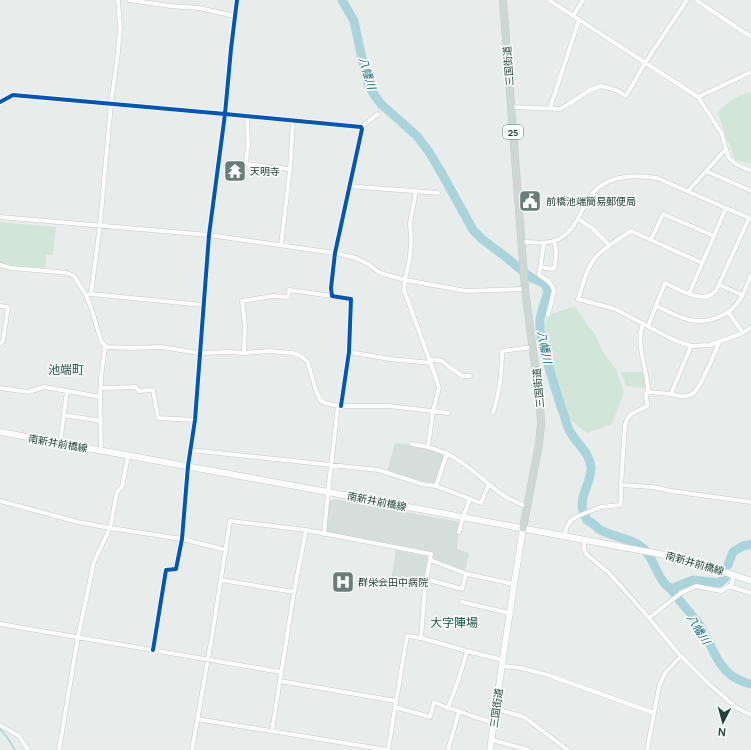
<svg xmlns="http://www.w3.org/2000/svg" width="751" height="750" viewBox="0 0 751 750" font-family="Manrope,'Noto Sans JP',sans-serif">
<rect width="100%" height="100%" fill="#e8edeb"/>
<path fill="#d6dedb" d="M 395,443 L 412,445 L 443,453 L 444,455 L 435,484 L 426,483 L 387,471 Z
M 335,499 L 460,522 L 457,533 L 459,535 L 457,549 L 469,553 L 465,571 L 432,558 L 433,553 L 328,532 L 326,530 L 329,501 L 330,501 Z
M 396,550 L 426,556 L 428,558 L 424,578 L 411,577 L 408,590 L 390,586 Z"/>
<path fill="#d1e6d8" d="M 751,92 L 751,164 L 736,160 L 733,156 L 730,145 L 725,135 L 718,112 C 728,102 737,95 751,92 Z
M 0,222 L 56,227 L 53,255 L 46,255 L 45,268 L 12,266 L 0,263 Z
M 575,306 L 580,314 L 594,333 L 603,352 L 616,369 L 624,392 L 612,424 L 587,433 L 568,418 L 559,393 L 554,369 L 539,338 L 549,315 Z
M 621,372 L 642,372 L 646,383 L 646,388 L 626,386 Z"/>
<g fill="none" stroke-linecap="round" stroke-linejoin="round">
<path stroke="#a9d4db" stroke-width="1.5" d="M 0,729 L 7,737 L 15,750"/>
<path stroke="#a9d4db" stroke-width="9" d="M 342,0 L 354,21 L 366,77 L 369,86 L 373,93 L 381,104 L 417,136 L 429,152 L 441,172 L 473,230 L 482,239 L 507,258 L 530,277 L 545,284 L 548,292 L 543,307 L 540,319 L 540,331 L 544,351 L 561,407 C 565,415 566,426 571,433 C 577,444 590,453 591,467 C 592,483 577,497 584,514 C 585,515 586,519 587,520 C 588,521 590,522 592,523 C 594,525 597,527 599,529 C 613,538 631,537 644,549 C 655,560 657,580 671,589 C 679,601 690,612 698,623 C 711,641 715,665 734,677 C 739,680 745,683 751,684
M 728,565 L 733,552 L 743,546 L 751,544
M 671,589 L 693,580 L 719,583 L 725,578"/>
<g stroke="#c5cac8" stroke-width="5">
<path id="street" d="M 129,0 L 170,6 L 199,8 L 235,16
M 549,0 L 698,97 L 722,134 L 726,149 L 729,158 L 736,164 L 751,171
M 696,0 L 751,37
M 573,16 L 583,0
M 698,97 L 751,72
M 0,102 L 13,95 L 225,114 L 361,127 L 362,129 L 335,253 L 331,288 L 332,296 L 338,297 L 351,299 L 349,352 L 341,406
M 512,107 L 560,109 L 569,104 L 590,90 L 601,86 L 616,90 L 626,96 L 645,63 L 687,0
M 550,108 L 579,20
M 247,116 L 248,144 L 246,164 L 290,169
M 361,127 L 378,114
M 706,171 L 751,191
M 349,186 C 379,189 409,190 438,193
M 416,191 L 410,223 L 411,240 L 410,257 L 405,280 L 404,290 L 435,375 L 439,388 L 433,411 L 428,447 C 459,455 473,472 496,490 C 505,498 517,502 527,507
M 688,191 L 726,149
M 0,217 L 209,235 L 335,253 L 356,258 L 368,264 L 380,273 L 405,280 L 466,291 L 525,289
M 578,219 L 592,228 L 609,245
M 651,240 L 663,214 L 714,236
M 522,242 C 534,242 547,245 559,239 C 573,232 579,216 586,203 C 601,175 630,174 657,178 L 751,219
M 544,243 L 539,275 C 546,279 552,283 554,291 L 548,315
M 281,245 L 290,169 L 293,120
M 702,263 L 631,231 C 619,239 605,246 595,258 C 586,269 583,285 578,299 L 615,309 L 674,340 L 691,346 L 710,345 L 743,333 L 751,327
M 0,265 L 11,268 L 58,272 L 67,273 L 74,276 L 86,295 L 91,307 L 101,341 L 105,346 L 109,347 L 130,348 L 161,347 L 199,353 L 228,352 L 244,353 L 270,351 L 292,353 L 301,356 L 307,361 L 310,370 L 316,391 L 321,401 L 325,403 L 338,406
M 541,267 L 552,269 L 555,267 L 556,251 L 554,241
M 720,285 L 742,295
M 91,294 L 203,305
M 689,294 L 726,208
M 86,295 L 91,294 L 100,225 L 111,104 L 118,52 L 120,28 L 118,0
M 0,306 L 8,307 L 3,341 L 0,344
M 656,306 C 666,310 679,318 690,320 C 709,324 731,315 741,298 C 745,291 748,282 751,275
M 728,312 L 743,333
M 648,326 L 665,283 C 676,288 696,300 708,296 C 711,295 714,292 716,291 L 749,218
M 691,346 L 671,394 C 678,396 685,398 692,394 C 701,389 714,353 719,343
M 349,352 L 390,359 L 431,363
M 244,353 L 245,325 L 242,301 L 273,296 L 288,297 L 289,290 L 332,296
M 429,359 L 442,361 L 448,366 L 462,376 L 470,376
M 0,388 L 28,392 L 44,387 L 67,391
M 101,388 L 136,387 L 139,391 L 153,390 L 158,418 L 195,420
M 648,392 L 671,394
M 100,397 L 101,377 L 105,346
M 493,413 C 500,390 502,374 502,351 L 533,347
M 64,415 L 101,421
M 60,443 L 67,391 L 100,397 L 101,451
M 412,444 L 428,447
M 190,450 L 378,470 L 422,484 L 436,486 L 481,503 L 489,484
M 621,485 L 652,487 L 671,491 L 751,502
M 436,486 L 447,453
M 0,501 L 78,522 L 110,528 L 182,539 L 226,550
M 459,532 L 463,517 L 470,499
M 324,534 L 328,492 L 338,406 L 389,406 L 448,413
M 565,536 L 566,528 L 571,520 L 578,516 L 601,507 L 620,505 L 621,500 L 621,485 L 625,425 C 628,412 637,412 647,406 C 648,401 645,398 646,394 L 648,392 C 648,369 635,346 643,323
M 584,540 L 584,549 L 586,554 L 609,573 L 649,618 L 678,653 L 709,684 L 737,708 L 751,715
M 430,560 L 467,574 L 514,584
M 426,579 L 462,589 L 466,574
M 221,580 L 294,592
M 731,587 L 734,575
M 462,602 L 509,613
M 649,618 L 681,593 L 696,586 L 721,591 L 729,586 L 751,593
M 0,624 L 281,672
M 153,650 L 166,570 L 176,569 L 182,539 L 188,466 L 195,420 L 209,235 L 225,114 L 231,49 L 237,0
M 503,666 L 521,668 L 548,675 L 654,713
M 280,681 L 396,701
M 395,707 L 430,717 L 434,702 L 448,708 L 459,711 L 448,750
M 448,708 L 459,678 L 467,651
M 496,709 L 524,717 L 568,750
M 459,711 L 472,716 L 494,723
M 197,719 L 387,750
M 0,725 L 19,736 L 28,750
M 272,731 L 294,592 L 306,530
M 492,740 L 529,750
M 59,750 L 78,637 L 94,562 L 110,528 L 117,492 L 122,487 L 128,456
M 192,750 L 212,636 L 230,521 L 306,530 L 431,554 L 425,587 L 421,638
M 388,750 L 407,636 L 421,638 L 467,651 L 503,660
M 647,750 L 659,687 L 665,673 L 681,656"/>
</g>
<g stroke="#c3cbc8" stroke-width="7">
<path id="secondary" d="M 0,432 L 328,492 L 660,554 L 693,562 L 751,581
M 490,750 C 500,676 511,602 523,528"/>
</g>
<g stroke="#c3ccc9" stroke-width="8">
<path id="primary" d="M 503,0 L 525,289 L 540,404 L 541,424 L 539,444 L 523,528"/>
</g>
<use href="#street" stroke="#fcfcfc" stroke-width="4"/>
<use href="#secondary" stroke="#fcfcfc" stroke-width="6"/>
<use href="#primary" stroke="#cfd7d5" stroke-width="7"/>
<g stroke="#f7fbf9" stroke-width="6">
<path id="cycleway" d="M 0,102 L 13,95 L 225,114 L 361,127 L 362,129 L 335,253 L 331,288 L 332,296 L 338,297 L 351,299 L 349,352 L 341,406
M 153,650 L 166,570 L 176,569 L 182,539 L 188,466 L 195,420 L 209,235 L 225,114 L 231,49 L 237,0"/>
</g>
<use href="#cycleway" stroke="#0057b8" stroke-width="4"/>
</g>
<defs>
<g id="temple-square" transform="scale(1.15)"><rect x="-9" y="-9" width="18" height="18" rx="4" fill="#697e78" stroke="#f7fbf9"/><path d="M0-6L5-2H3V0L6.5 2.5H4V6H1.5V3h-3V6H-4V2.5H-6.5L-3 0V-2H-5Z" fill="#fff"/></g>
<g id="civic-square" transform="scale(1.15)"><rect x="-9" y="-9" width="18" height="18" rx="4" fill="#697e78" stroke="#f7fbf9"/><path d="M-.6-6.5H3V-4.5H.6V-3L4-1V1h2V6H-6V1h2V-1L-.6-3ZM-1.2 2.5V6h2.4V2.5Z" fill="#fff"/></g>
<g id="hospital-square" transform="scale(1.15)"><rect x="-9" y="-9" width="18" height="18" rx="4" fill="#697e78" stroke="#f7fbf9"/><path d="M-5-5h3v3.5h4V-5h3V5h-3V1.5h-4V5h-3Z" fill="#fff"/></g>
</defs>
<g fill-rule="evenodd">
<use href="#temple-square" x="235" y="171"/>
<use href="#civic-square" x="530" y="201"/>
<use href="#hospital-square" x="343" y="582"/>
</g>
<g text-anchor="middle" dominant-baseline="central" stroke-width="3.5" stroke-linejoin="round" paint-order="stroke">
<rect fill="#f7fbf9" stroke="#637a73" stroke-width="1" x="503" y="125" width="20" height="14" rx="3"/>
<g font-size="9" font-weight="bold" fill="#24423a">
<text x="513" y="132">25</text>
</g>
<g font-size="10" fill="#24423a" stroke="#f7fbf9">
<text transform="translate(508 66) rotate(-94)">三国街道</text>
<text transform="translate(538 388) rotate(-96)">三国街道</text>
<text transform="translate(58 443) rotate(10)">南新井前橋線</text>
<text transform="translate(377 501) rotate(11)">南新井前橋線</text>
<text transform="translate(695 563) rotate(16)">南新井前橋線</text>
<text transform="translate(496 708) rotate(-82)">三国街道</text>
</g>
<g font-size="10" fill="#24423a" stroke="#f7fbf9" text-anchor="start">
<text x="250" y="171">天明寺</text>
<text x="546" y="201">前橋池端簡易郵便局</text>
<text x="358" y="582">群栄会田中病院</text>
</g>
<g font-size="11" font-style="italic" fill="#1c6f80" stroke="#f7fbf9">
<text transform="translate(368 73) rotate(73)">八幡川</text>
<text transform="translate(545 347) rotate(78)">八幡川</text>
<text transform="translate(699 629) rotate(58)">八幡川</text>
</g>
<g font-size="12" fill="#1f5548" stroke="#f7fbf9">
<text x="66" y="369">池端町</text>
<text x="454" y="622">大字陣場</text>
</g>
</g>
<g transform="translate(723 722) rotate(186)" stroke="#f7fbf9" stroke-width="3" paint-order="stroke">
<path d="M0-3L7 15L0 10L-7 15Z" fill="#24423a"/>
<text y="-6" font-size="11" font-weight="bold" text-anchor="middle" fill="#24423a">N</text>
</g>
</svg>
